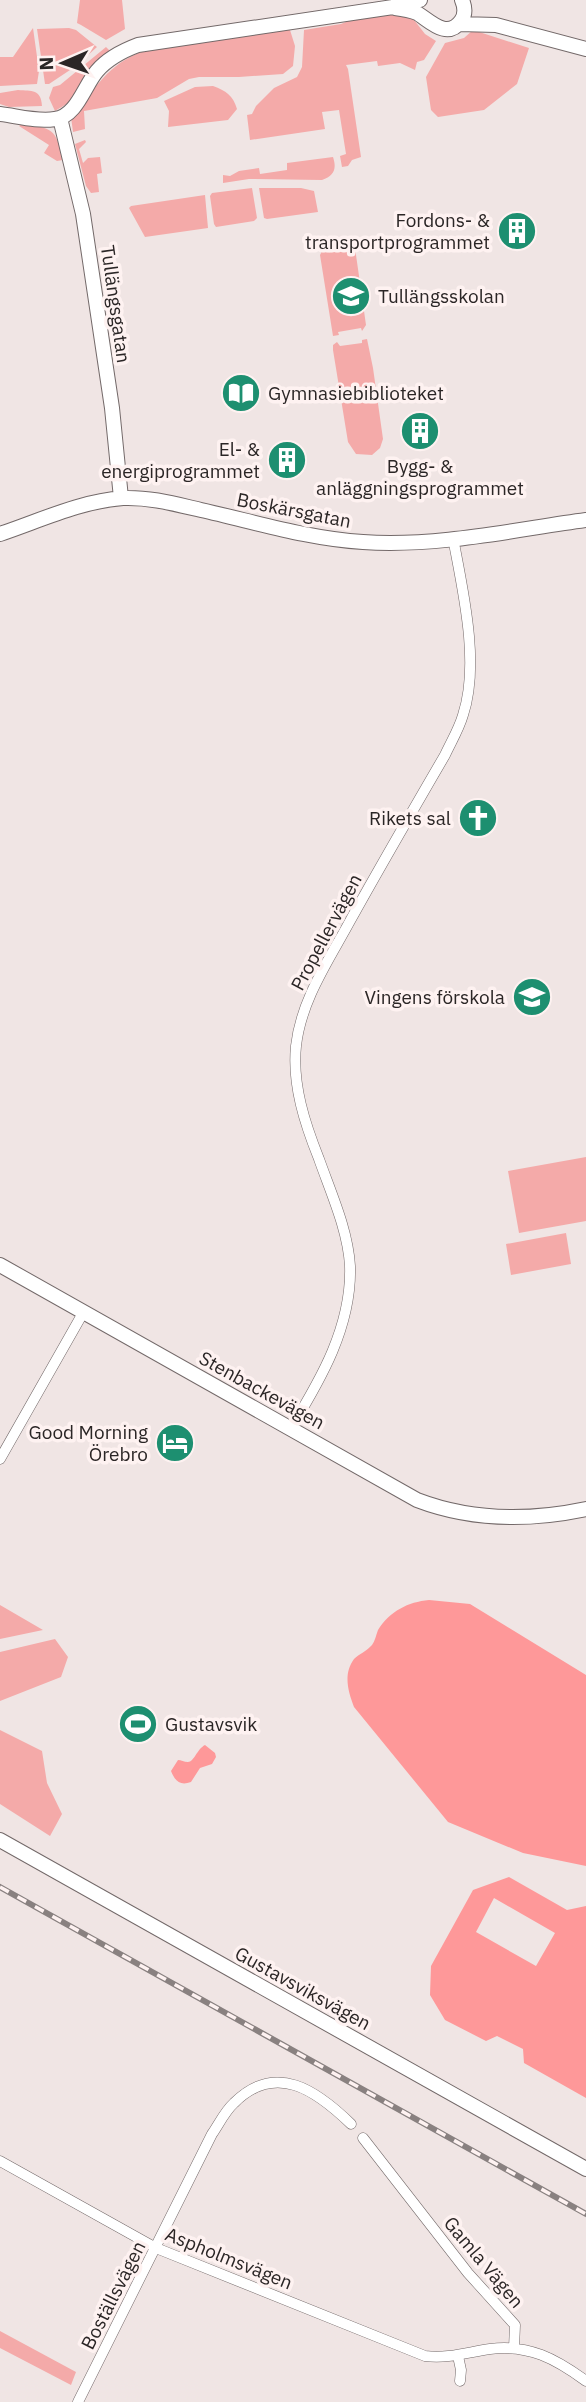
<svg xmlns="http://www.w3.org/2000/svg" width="586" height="2402" viewBox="0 0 586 2402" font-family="'IBM Plex Sans',sans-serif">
<rect width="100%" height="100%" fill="#f0e5e4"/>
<path fill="#f4aaa9" d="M 80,0 L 122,0 L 125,29 L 106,40 L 81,25 L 77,23 Z
M 390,13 L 411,16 L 425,34 L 436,41 L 424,60 L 417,62 L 415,70 L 400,63 L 378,66 L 377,61 L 346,65 L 348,69 L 361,157 L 352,160 L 348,166 L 342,167 L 340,156 L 346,154 L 339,110 L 322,112 L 325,129 L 250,140 L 247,115 L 252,114 L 256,106 L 274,88 L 297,77 L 302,67 L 304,30 L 341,24 L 353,19 Z
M 33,28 L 39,71 L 37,84 L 0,86 L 0,57 L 13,57 Z
M 69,28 L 76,30 L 97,47 L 76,66 L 49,84 L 45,84 L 37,29 Z
M 282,29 L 290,30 L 295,46 L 293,66 L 283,74 L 239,77 L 199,77 L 189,79 L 157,98 L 84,111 L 85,129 L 73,132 L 71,117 C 98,87 105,65 146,50 Z
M 473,30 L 529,48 L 517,84 L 484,110 L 438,117 L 431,110 L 426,77 L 445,43 L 464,38 Z
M 106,47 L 110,51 L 70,102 L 55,111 L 49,98 L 53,87 L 60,85 Z
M 213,86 C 226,91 233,95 237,109 L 228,120 L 168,127 L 169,111 L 164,101 L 195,87 Z
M 18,90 C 32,91 41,89 42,106 L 9,107 L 0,104 L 0,93 Z
M 22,124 C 52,128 56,128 63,160 L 57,161 L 44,153 L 49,145 L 19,126 Z
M 85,140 L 86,142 L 79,149 L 83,163 L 88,158 L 100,157 L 102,173 L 97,174 L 99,192 L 91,193 L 86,186 L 75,144 Z
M 333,157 C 337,169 334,176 322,180 L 249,179 L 223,183 L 223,175 L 230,176 L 239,171 L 259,168 L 260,174 L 287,170 L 287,163 Z
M 252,188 L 257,218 L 254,221 L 216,227 L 214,224 L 210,196 L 212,193 Z
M 259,188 L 301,188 L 314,191 L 318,212 L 267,219 L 264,218 Z
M 205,195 L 208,228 L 145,237 L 129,208 L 131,206 Z
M 334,240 L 344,241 L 355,248 L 366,325 L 362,331 L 361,328 L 338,332 L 339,335 L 333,336 L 320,255 L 325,245 Z
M 367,339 L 373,368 L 383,439 L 380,448 L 372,455 L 356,454 L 348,442 L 333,350 L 333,345 L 337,342 L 340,346 L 362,343 L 362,340 Z
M 586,1157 L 586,1221 L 519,1233 L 508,1171 Z
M 566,1233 L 571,1264 L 511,1275 L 506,1244 Z
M 0,1605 L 43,1630 L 0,1639 Z
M 55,1639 L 68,1657 L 61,1677 L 0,1701 L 0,1652 Z
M 0,1730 L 42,1751 L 47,1783 L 62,1814 L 50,1836 L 0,1804 Z
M 0,2331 L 76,2372 L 71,2385 L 0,2348 Z"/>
<path fill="#fe9899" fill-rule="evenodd" d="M 429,1600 L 470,1604 L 586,1675 L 586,1866 L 523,1853 L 448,1822 L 354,1707 C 348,1691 343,1674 354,1659 C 359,1654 367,1651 372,1645 C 375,1641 376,1635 378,1630 C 390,1611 408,1602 429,1600 Z
M 205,1745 L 215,1753 L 216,1757 L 212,1764 L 200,1768 L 191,1782 C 180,1786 175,1781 171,1771 L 178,1760 C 181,1760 184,1762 188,1762 C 194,1762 197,1749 205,1745 Z
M 509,1877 L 567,1910 L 586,1906 L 586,2098 L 524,2063 L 523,2049 L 497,2036 L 486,2041 L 445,2020 L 430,1995 L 431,1966 L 473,1890 ZM 494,1898 L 555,1933 L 536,1966 L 476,1932 Z"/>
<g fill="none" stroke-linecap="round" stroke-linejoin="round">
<g stroke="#736969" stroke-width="11">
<path id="street" d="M 291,1428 C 321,1379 352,1326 350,1266 C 348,1230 331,1193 319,1159 C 305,1124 292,1085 296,1046 C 301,1000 329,960 350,921 C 381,865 413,810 445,755 C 451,742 459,729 463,715 C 480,664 463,591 453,538
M 0,1459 L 83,1313
M 363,2138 L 468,2273 L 515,2325 L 514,2348
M 0,2161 L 156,2248 L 425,2356 C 448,2359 468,2352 490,2349 C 529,2344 556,2359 586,2381
M 458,2356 L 461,2370 L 460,2381
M 78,2402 L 212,2134 C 219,2124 225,2111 234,2103 C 276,2061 317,2091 351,2124"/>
</g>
<g stroke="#736969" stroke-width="16">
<path id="secondary" d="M 395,8 C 403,9 410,10 417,13 C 430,21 447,40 461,21 C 466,14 465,7 462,0
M 459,24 L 496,25 L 586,49
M 0,114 C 17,116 37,122 55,119 C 77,116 84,86 97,71 C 108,58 122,51 138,45 L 393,7 L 420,0
M 60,118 L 83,214 L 112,408 L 121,498
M 0,534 C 39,521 81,501 123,498 C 150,497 175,504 201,510 C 255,522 309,539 363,542 C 437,547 513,530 586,520
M 0,1265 L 417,1500 C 472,1521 529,1521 586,1509
M 0,1840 L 586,2169"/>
</g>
<use href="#street" stroke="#fff" stroke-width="10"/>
<use href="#secondary" stroke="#fff" stroke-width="14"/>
<g stroke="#898180" stroke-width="6">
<path id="rail" d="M 0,1887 L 586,2214"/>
</g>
<use href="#rail" stroke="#fef2f1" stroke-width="3.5" stroke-dasharray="10" stroke-linecap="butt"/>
</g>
<defs>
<g id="building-disc" transform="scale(2.0125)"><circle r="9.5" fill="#1d8f70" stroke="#fef2f1"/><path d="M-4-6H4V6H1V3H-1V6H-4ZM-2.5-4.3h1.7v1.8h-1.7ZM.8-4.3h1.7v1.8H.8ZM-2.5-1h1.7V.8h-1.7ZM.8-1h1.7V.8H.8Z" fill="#fff"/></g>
<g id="school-disc" transform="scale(2.0125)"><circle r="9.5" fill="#1d8f70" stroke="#fef2f1"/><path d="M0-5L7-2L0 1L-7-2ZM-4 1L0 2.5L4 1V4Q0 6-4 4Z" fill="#fff"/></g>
<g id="library-disc" transform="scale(2.0125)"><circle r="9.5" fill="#1d8f70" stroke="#fef2f1"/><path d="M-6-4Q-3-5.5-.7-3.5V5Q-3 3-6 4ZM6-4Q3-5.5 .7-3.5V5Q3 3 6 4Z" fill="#fff"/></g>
<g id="church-disc" transform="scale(2.0125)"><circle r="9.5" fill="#1d8f70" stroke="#fef2f1"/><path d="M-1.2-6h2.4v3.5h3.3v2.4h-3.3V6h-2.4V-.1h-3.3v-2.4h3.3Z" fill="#fff"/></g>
<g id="hotel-disc" transform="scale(2.0125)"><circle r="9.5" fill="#1d8f70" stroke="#fef2f1"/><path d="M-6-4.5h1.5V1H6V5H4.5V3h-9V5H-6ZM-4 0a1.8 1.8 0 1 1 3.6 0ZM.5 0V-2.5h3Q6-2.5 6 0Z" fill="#fff"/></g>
<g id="stadium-disc" transform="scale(2.0125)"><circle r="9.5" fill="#1d8f70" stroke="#fef2f1"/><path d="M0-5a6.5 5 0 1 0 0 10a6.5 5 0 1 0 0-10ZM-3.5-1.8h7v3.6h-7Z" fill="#fff"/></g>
</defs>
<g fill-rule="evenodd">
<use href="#building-disc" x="517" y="231"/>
<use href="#school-disc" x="351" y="296"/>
<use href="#library-disc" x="241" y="393"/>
<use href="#building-disc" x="420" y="431"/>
<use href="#building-disc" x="287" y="460"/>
<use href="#church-disc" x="478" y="818"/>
<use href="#school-disc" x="532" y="997"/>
<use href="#hotel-disc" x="175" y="1443"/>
<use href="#stadium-disc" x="138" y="1724"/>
</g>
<g text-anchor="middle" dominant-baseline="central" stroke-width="7" stroke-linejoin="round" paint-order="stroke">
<g font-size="19" fill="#2b2626" stroke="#fef2f1" text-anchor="end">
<text x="490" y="220">Fordons- &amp;<tspan x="490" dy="22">transportprogrammet</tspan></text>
<text x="378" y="296" text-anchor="start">Tullängsskolan</text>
<text x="268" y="393" text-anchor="start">Gymnasiebiblioteket</text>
<text x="260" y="449">El- &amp;<tspan x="260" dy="22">energiprogrammet</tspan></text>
<text x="420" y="466" text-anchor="middle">Bygg- &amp;<tspan x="420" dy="22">anläggningsprogrammet</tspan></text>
<text x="451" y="818">Rikets sal</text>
<text x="505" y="997">Vingens förskola</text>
<text x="148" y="1432">Good Morning<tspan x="148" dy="22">Örebro</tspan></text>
<text x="165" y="1724" text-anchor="start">Gustavsvik</text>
</g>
<g font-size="19" fill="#2b2626" stroke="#fef2f1">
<text transform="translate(116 304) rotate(82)">Tullängsgatan</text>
<text transform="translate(294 510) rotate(11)">Boskärsgatan</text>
<text transform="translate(326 932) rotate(-62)">Propellervägen</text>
<text transform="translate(262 1390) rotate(29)">Stenbackevägen</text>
<text transform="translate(303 1988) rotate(29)">Gustavsviksvägen</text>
<text transform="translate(229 2258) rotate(22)">Aspholmsvägen</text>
<text transform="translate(484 2262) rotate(50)">Gamla Vägen</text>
<text transform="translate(113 2295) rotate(-63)">Boställsvägen</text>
</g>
</g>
<g transform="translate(63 63) rotate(268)" stroke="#fef2f1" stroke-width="5" paint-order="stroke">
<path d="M0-5L12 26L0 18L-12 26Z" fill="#2b2626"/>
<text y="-10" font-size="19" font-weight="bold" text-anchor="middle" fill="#2b2626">N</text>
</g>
</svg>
